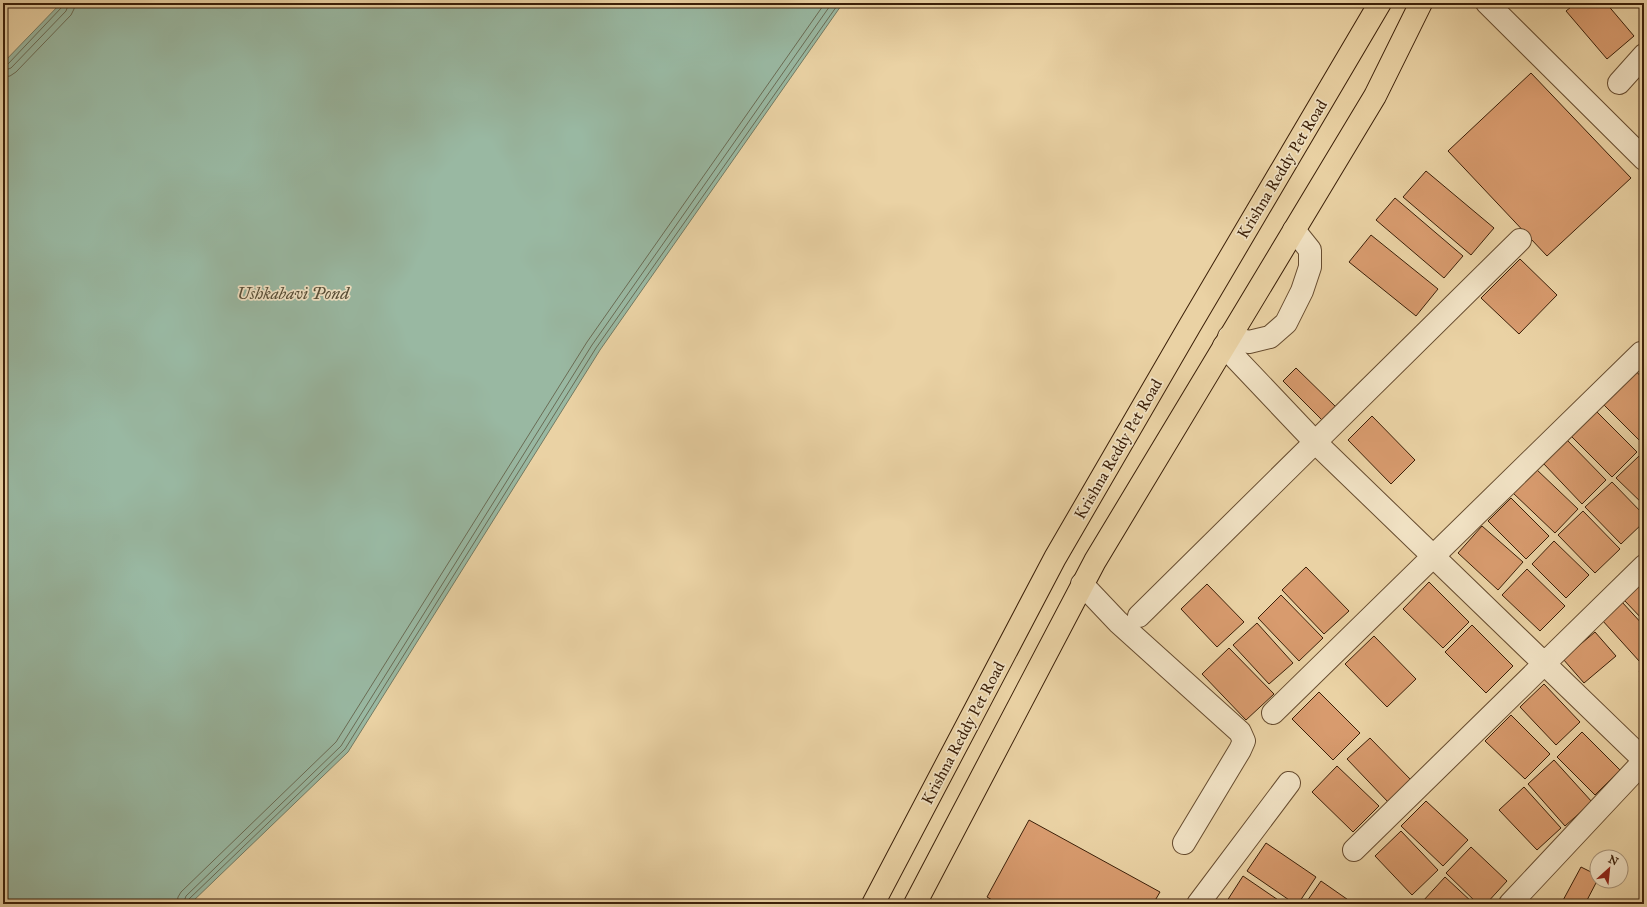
<svg xmlns="http://www.w3.org/2000/svg" width="1647" height="907" viewBox="0 0 1647 907" font-family="'IM FELL Great Primer',serif">
<rect width="100%" height="100%" fill="#ead2a4"/>
<filter id="stains"><feTurbulence type="fractalNoise" baseFrequency=".005" numOctaves="4"/><feColorMatrix values="0 0 0 0 .2 0 0 0 0 .09 0 0 0 0 .02 0 0 0 .5 -.17"/></filter>
<radialGradient id="worn" r=".72"><stop offset=".6" stop-color="#630" stop-opacity="0"/><stop offset="1" stop-color="#630" stop-opacity=".3"/></radialGradient>
<path fill="#99b8a2" stroke="#737b64" d="M 61,3 L 843,3 L 600,350 L 348,752 L 190,904 L 3,904 L 3,63 Z"/>
<g fill="none" stroke-linecap="round" stroke-linejoin="round">
<path stroke="#6a6c55" stroke-width="1" d="M 3,66 L 8,64 L 62,7 L 64,3
M 3,71 L 11,68 L 66,11 L 69,3
M 3,77 L 10,76 L 16,72 L 71,15 L 74,9 L 75,3
M 177,904 L 178,897 L 181,892 L 336,742 L 587,342 L 825,3
M 183,904 L 186,896 L 341,746 L 592,345 L 832,3
M 188,904 L 189,899 L 345,749 L 596,348 L 839,3"/>
</g>
<path fill="#d89b6e" stroke="#3b1f08" d="M 1576,3 L 1606,3 L 1634,36 L 1607,59 L 1566,11 Z
M 1531,73 L 1631,178 L 1547,256 L 1448,151 Z
M 1426,171 L 1494,228 L 1471,255 L 1403,197 Z
M 1395,198 L 1463,256 L 1444,278 L 1376,220 Z
M 1371,235 L 1438,289 L 1416,316 L 1349,262 Z
M 1520,259 L 1557,295 L 1519,334 L 1481,298 Z
M 1296,368 L 1336,407 L 1323,421 L 1283,381 Z
M 1634,369 L 1644,380 L 1644,445 L 1601,402 Z
M 1594,409 L 1637,452 L 1612,477 L 1569,434 Z
M 1372,416 L 1415,460 L 1391,484 L 1348,440 Z
M 1567,440 L 1606,480 L 1582,504 L 1543,463 Z
M 1639,456 L 1644,461 L 1644,505 L 1616,478 Z
M 1536,469 L 1578,509 L 1555,533 L 1513,493 Z
M 1612,482 L 1644,515 L 1644,522 L 1621,544 L 1585,507 Z
M 1511,498 L 1549,536 L 1526,559 L 1488,521 Z
M 1583,511 L 1620,549 L 1595,573 L 1558,535 Z
M 1482,526 L 1523,562 L 1498,590 L 1458,553 Z
M 1554,541 L 1589,575 L 1566,598 L 1532,564 Z
M 1306,567 L 1349,611 L 1324,634 L 1282,590 Z
M 1527,569 L 1565,606 L 1540,631 L 1502,595 Z
M 1644,581 L 1644,621 L 1624,600 Z
M 1429,582 L 1469,622 L 1443,648 L 1403,609 Z
M 1207,584 L 1244,622 L 1217,647 L 1181,609 Z
M 1281,595 L 1323,638 L 1299,661 L 1258,618 Z
M 1622,602 L 1644,626 L 1644,658 L 1640,662 L 1602,620 Z
M 1257,623 L 1293,663 L 1269,684 L 1233,645 Z
M 1472,625 L 1513,666 L 1486,693 L 1445,652 Z
M 1595,632 L 1616,656 L 1584,683 L 1563,659 Z
M 1374,636 L 1416,679 L 1387,707 L 1345,664 Z
M 1229,648 L 1274,694 L 1246,720 L 1202,674 Z
M 1644,667 L 1644,677 L 1639,671 Z
M 1544,684 L 1580,722 L 1556,745 L 1520,707 Z
M 1319,692 L 1360,733 L 1333,760 L 1292,719 Z
M 1511,715 L 1550,754 L 1525,779 L 1485,741 Z
M 1582,732 L 1620,770 L 1595,795 L 1557,757 Z
M 1370,738 L 1412,781 L 1389,803 L 1347,759 Z
M 1554,760 L 1592,802 L 1565,826 L 1528,784 Z
M 1337,766 L 1379,806 L 1353,832 L 1312,792 Z
M 1524,787 L 1561,828 L 1537,850 L 1499,810 Z
M 1426,801 L 1468,840 L 1443,866 L 1401,826 Z
M 1029,820 L 1160,892 L 1153,904 L 999,904 L 987,897 Z
M 1401,831 L 1438,870 L 1412,895 L 1375,856 Z
M 1266,843 L 1316,877 L 1298,904 L 1295,904 L 1247,871 Z
M 1471,847 L 1507,881 L 1486,904 L 1478,904 L 1446,873 Z
M 1581,867 L 1597,875 L 1597,881 L 1585,904 L 1561,904 Z
M 1243,876 L 1284,904 L 1225,904 Z
M 1445,877 L 1473,903 L 1472,904 L 1426,904 L 1423,901 Z
M 1321,881 L 1354,904 L 1305,904 Z"/>
<g fill="none" stroke-linecap="round" stroke-linejoin="round">
<g stroke="#674c2f" stroke-width="24">
<path id="minor" d="M 1487,3 L 1644,159
M 1619,83 L 1644,55
M 1229,337 L 1249,342 L 1270,337 L 1286,323 L 1302,291 L 1310,267 L 1310,250 L 1294,230
M 1224,346 L 1316,443 L 1644,760
M 1082,584 L 1118,622 L 1240,732 L 1244,741 L 1240,750 L 1184,843
M 1139,616 L 1520,240
M 1273,713 L 1641,353
M 1354,850 L 1644,566
M 1198,904 L 1289,783
M 1510,904 L 1644,761"/>
</g>
<g stroke="#3b1f08" stroke-width="24">
<path id="major" d="M 873,904 L 1055,558 L 1189,327 L 1380,3
M 915,904 L 1095,561 L 1375,96 L 1421,3"/>
</g>
<use href="#minor" stroke="#f1e2c4" stroke-width="22"/>
<use href="#major" stroke="#ead2a4" stroke-width="22"/>
</g>
<g text-anchor="middle" dominant-baseline="central" stroke-width="3.5" stroke-linejoin="round" paint-order="stroke">
<g font-size="16" fill="#3b1f08" stroke="#f1e2c4">
<text transform="translate(1282 169) rotate(-59)">Krishna Reddy Pet Road</text>
<text transform="translate(1118 449) rotate(-60)">Krishna Reddy Pet Road</text>
<text transform="translate(963 733) rotate(-62)">Krishna Reddy Pet Road</text>
</g>
<g font-size="17" font-style="italic" fill="#574d36" stroke="#f1e2c4">
<text x="293" y="293">Ushkabavi Pond</text>
</g>
</g>
<rect width="1647" height="907" fill="none" stroke="#ead2a4" stroke-width="16"/>
<rect x="4" y="4" width="1639" height="899" fill="none" stroke="#3b1f08" stroke-width="2"/>
<rect x="8" y="8" width="1631" height="891" fill="none" stroke="#3b1f08"/>
<g transform="translate(1609 869) rotate(27)"><circle r="19" fill="#f1e2c4" stroke="#a89479"/>
<path d="M0-3L7 15L0 10L-7 15Z" fill="#8f2418"/>
<text y="-6" font-size="11" font-weight="bold" text-anchor="middle" fill="#3b1f08">N</text>
</g>
<rect width="100%" height="100%" filter="url(#stains)"/>
<rect width="100%" height="100%" fill="url(#worn)"/>
</svg>
